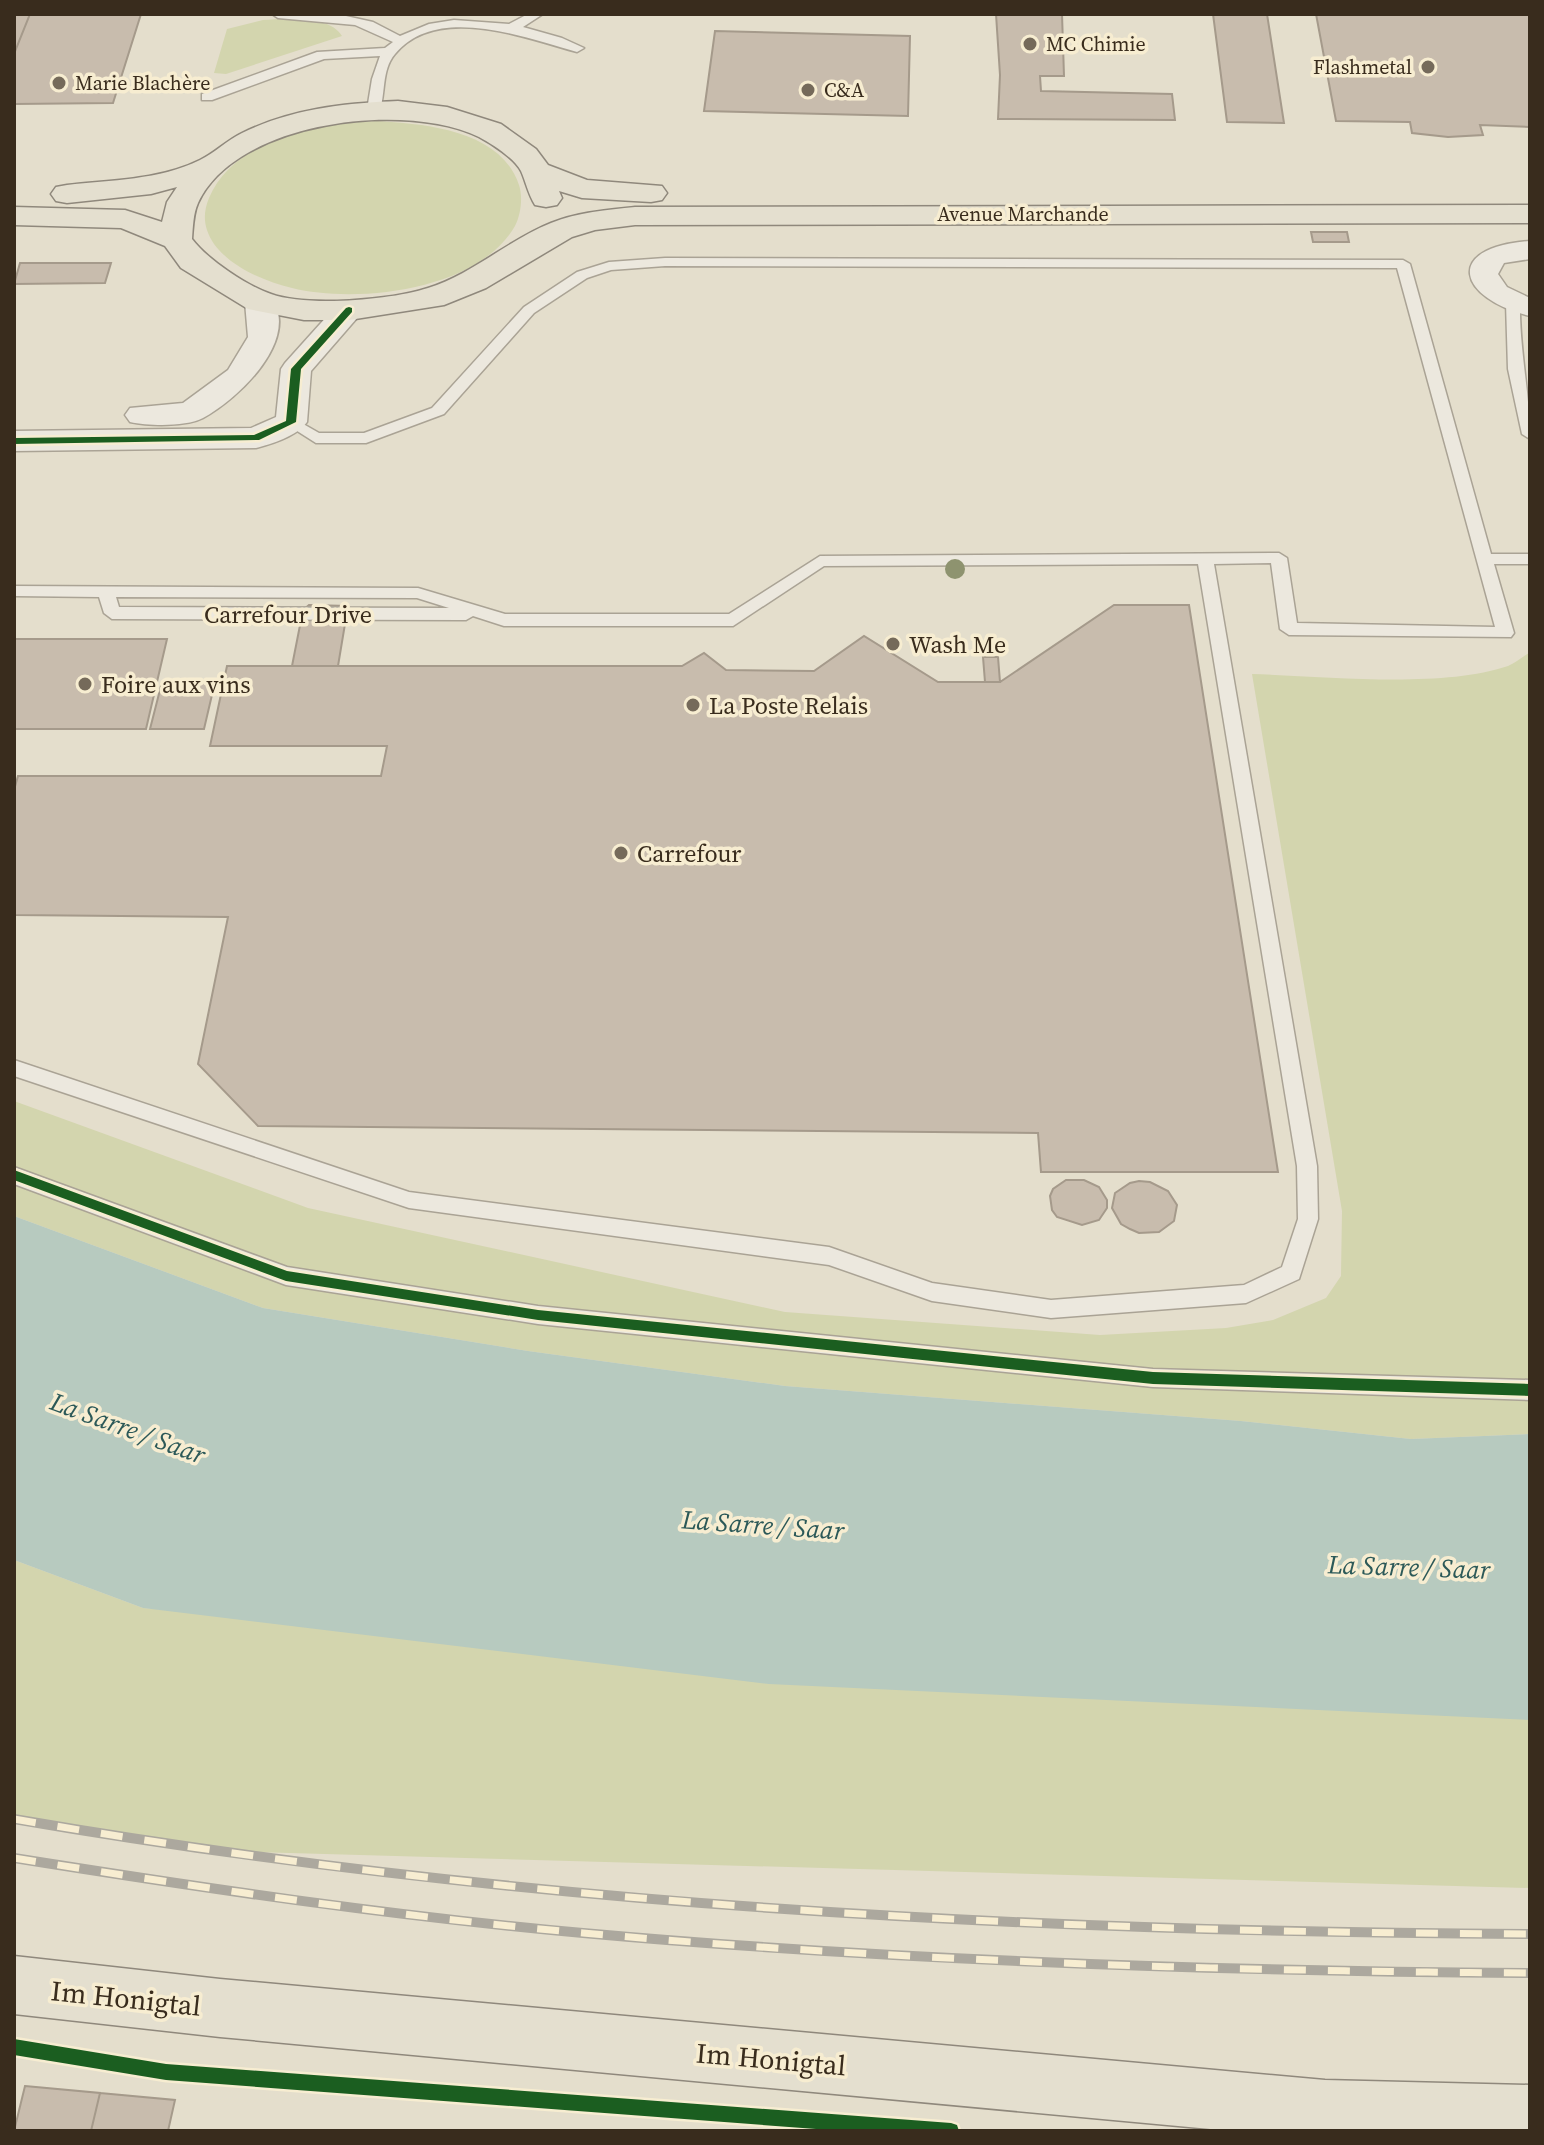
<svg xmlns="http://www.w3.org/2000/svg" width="1544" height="2145" viewBox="0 0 1544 2145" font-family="'Source Serif 4',serif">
<rect width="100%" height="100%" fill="#e4decc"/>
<path fill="#d3d5ae" d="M 263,20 C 285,19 330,15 342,36 L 226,74 L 214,73 L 227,29 Z
M 378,121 C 425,124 501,130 519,185 C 523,197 521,214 515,226 C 478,291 356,304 292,288 C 264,281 232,268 214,244 C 204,229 202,215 209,198 C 234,138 320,123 378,121 Z
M 1530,647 L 1530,1434 L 1411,1439 L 1241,1421 L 785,1386 L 528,1351 L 263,1308 L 14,1216 L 14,1101 L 308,1208 L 785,1312 L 1100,1335 L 1226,1328 L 1273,1320 L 1326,1298 L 1341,1276 L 1342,1211 L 1252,674 C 1325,676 1441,689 1508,666 C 1516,663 1522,657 1529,653 Z
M 14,1560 L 143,1608 L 1530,1714 L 1530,1888 L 216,1851 L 14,1821 Z"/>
<path fill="#b7cabf" d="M 14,1216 L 263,1308 L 528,1351 L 785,1386 L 1241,1421 L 1411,1439 L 1530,1434 L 1530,1720 L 769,1684 L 143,1608 L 14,1560 Z"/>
<path fill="#c8bcad" stroke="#a59a8b" stroke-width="2" d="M 14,14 L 30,14 L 14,54 Z
M 30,14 L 141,14 L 113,103 L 14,104 L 14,54 Z
M 996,14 L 1062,14 L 1064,76 L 1040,76 L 1041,91 L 1172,94 L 1175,120 L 998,119 L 1000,75 Z
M 1213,14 L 1267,14 L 1284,123 L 1227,122 Z
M 1316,14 L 1530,14 L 1530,127 L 1480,125 L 1483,135 L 1448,137 L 1412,133 L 1410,122 L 1336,121 Z
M 715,31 L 910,36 L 908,116 L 704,111 Z
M 1311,232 L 1347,232 L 1349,242 L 1313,242 Z
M 20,263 L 111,263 L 105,283 L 14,284 Z
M 309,605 L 348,606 L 338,666 L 292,666 L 303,610 Z
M 1114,605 L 1189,605 L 1278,1172 L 1041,1172 L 1038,1133 L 258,1126 L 198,1064 L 228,917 L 14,915 L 14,790 L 18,776 L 381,776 L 387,746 L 210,746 L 227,666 L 682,666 L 704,653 L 726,670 L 814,671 L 864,636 L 938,682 L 1000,682 Z
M 14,639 L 167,639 L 146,729 L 14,729 Z
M 983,657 L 998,657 L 1000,682 L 985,682 Z
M 162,682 L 215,682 L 204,729 L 150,729 Z
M 1066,1180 L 1084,1180 L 1099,1187 L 1107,1200 L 1107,1208 L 1099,1220 L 1082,1225 L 1057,1217 L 1052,1210 L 1050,1196 L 1053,1189 Z
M 1139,1181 L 1150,1182 L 1168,1191 L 1177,1205 L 1174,1221 L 1159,1232 L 1139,1233 L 1130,1229 L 1121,1224 L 1112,1208 L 1115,1193 L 1130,1183 Z
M 25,2086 L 100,2093 L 91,2131 L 14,2131 Z
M 100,2093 L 175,2100 L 168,2131 L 91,2131 Z"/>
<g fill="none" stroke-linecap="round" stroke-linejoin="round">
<g stroke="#aaa395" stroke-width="3">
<path id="service" d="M 272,14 L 346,16 L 373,22 L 400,36 L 429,24 L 454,20 L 509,24 L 528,14 L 543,14 L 523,27 L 562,38 L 584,48 L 577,52 C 525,38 437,3 395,54 C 381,70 386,95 379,113 L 367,110 L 372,79 L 380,56 L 324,59 L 212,100 L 202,100 L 202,94 L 317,52 L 385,48 L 393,42 L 355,25 L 278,18 Z
M 665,258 L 1403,260 L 1410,264 L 1491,554 L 1530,554 L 1530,564 L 1494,564 L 1514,633 L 1511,637 L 1289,635 L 1280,629 L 1271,563 L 1214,564 L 1317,1166 L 1318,1219 L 1299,1279 L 1246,1303 L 1051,1318 L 932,1301 L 829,1265 L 409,1208 L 14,1076 L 14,1060 L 409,1192 L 829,1247 L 932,1283 L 1051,1300 L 1244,1285 L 1282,1267 L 1298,1219 L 1297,1166 L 1198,564 L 824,566 L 733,626 L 504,626 L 473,616 L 466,620 L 112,619 L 104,613 L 99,597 L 14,596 L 14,586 L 418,588 L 505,614 L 729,614 L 820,556 L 1279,553 L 1287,558 L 1297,623 L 1495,627 L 1397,268 L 665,266 L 611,270 L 587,278 L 534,313 L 444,414 L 366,443 L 316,443 L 283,422 L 291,417 L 319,433 L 364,433 L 432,408 L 524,307 L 577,272 L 609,262 ZM 116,597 L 417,598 L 449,608 L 119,607 Z
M 1513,299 L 1520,303 C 1519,349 1530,393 1530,439 L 1522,434 L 1508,369 L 1506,303 Z
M 14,1167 L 287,1267 L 538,1306 L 1153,1369 L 1530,1380 L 1530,1400 L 1153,1387 L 538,1324 L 286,1285 L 14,1184 Z"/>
</g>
<g stroke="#aaa395" stroke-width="3">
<path id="minor" d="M 1530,241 L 1530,259 L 1504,263 L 1498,274 L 1507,287 L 1530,298 L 1530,316 C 1457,298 1443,247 1530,241 Z
M 260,293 L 271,296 C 301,340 239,398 203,418 C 186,427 149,426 130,422 L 125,415 L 130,408 L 183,403 L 228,370 L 248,337 L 245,302 L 249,296 Z
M 349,301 L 360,304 L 364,310 L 311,371 L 307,422 C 297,436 272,444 256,448 L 14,451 L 14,431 L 251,428 L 276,417 L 281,369 L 285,363 L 338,304 Z"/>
</g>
<g stroke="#8f887c" stroke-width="3">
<path id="primary" d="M 398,101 L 447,107 L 501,124 L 536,149 L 548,165 L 587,180 L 662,186 L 667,193 L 662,200 L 651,202 L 582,198 L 559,191 L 562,198 L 557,205 L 546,207 L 535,205 C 528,194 526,182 521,171 C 514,158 492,144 479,137 C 405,101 236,121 198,203 C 193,214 193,227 192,239 C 207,259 247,286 271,294 C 307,307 391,300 428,288 C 473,274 508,240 551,223 C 578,212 607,210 635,207 L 1530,205 L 1530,223 L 635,225 L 595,230 L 572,237 L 486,288 L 444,305 L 349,320 L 304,320 L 248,309 L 181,268 L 165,246 L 121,228 L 14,225 L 14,207 L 125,210 L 162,222 L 167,202 L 177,187 L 151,194 L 67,203 L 56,201 L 51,194 L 56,187 L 67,185 C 110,180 160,180 200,160 C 215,153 227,140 242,133 C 291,109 344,103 398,101 Z
M 14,1956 L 220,1979 L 1325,2080 L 1530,2085 L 1530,2131 L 1232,2131 L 220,2037 L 14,2014 Z"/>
</g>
<use href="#service" fill="#ece8de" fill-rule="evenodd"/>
<use href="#minor" fill="#ece8de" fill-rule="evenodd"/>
<use href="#primary" fill="#e4dfcf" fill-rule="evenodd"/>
<g stroke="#aca89e" stroke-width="10">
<path id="rail" d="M 14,1819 C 514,1905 1024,1932 1530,1934
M 14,1858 C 203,1888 392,1916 583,1933 C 898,1961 1214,1971 1530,1973"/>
</g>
<use href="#rail" stroke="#f7edd1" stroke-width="7" stroke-dasharray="22" stroke-linecap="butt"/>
<g stroke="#f7edd1" stroke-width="5">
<path id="cycleway" d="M 349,307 L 352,308 L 352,312 L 301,369 L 296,422 L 259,440 L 14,444 L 14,438 L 254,435 L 286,421 L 291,369 L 346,308 Z
M 14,1170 L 287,1271 L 538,1310 L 1153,1372 L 1530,1384 L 1530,1396 L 1153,1384 L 538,1320 L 286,1281 L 14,1180 Z
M 14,2039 L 166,2064 L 951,2123 L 957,2125 L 959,2131 L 843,2131 L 166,2080 L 14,2055 Z"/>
</g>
<use href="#cycleway" fill="#1b5e20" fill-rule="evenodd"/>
</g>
<circle fill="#8e936f" cx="955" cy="569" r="10"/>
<g fill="#756a5a" stroke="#f7edd1" stroke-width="3">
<circle cx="1030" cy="44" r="8"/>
<circle cx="1428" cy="67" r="8"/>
<circle cx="59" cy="83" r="8"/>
<circle cx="808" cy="90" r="8"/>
<circle cx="893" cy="644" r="8"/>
<circle cx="85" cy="684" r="8"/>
<circle cx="693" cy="705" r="8"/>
<circle cx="621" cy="853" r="8"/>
</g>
<g text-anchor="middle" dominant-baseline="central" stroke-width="7" stroke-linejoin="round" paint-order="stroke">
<g font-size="20" fill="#392c1d" stroke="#f7edd1" text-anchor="start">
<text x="1046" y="44">MC Chimie</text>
<text x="1412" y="67" text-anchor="end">Flashmetal</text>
<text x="75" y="83">Marie Blachère</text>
<text x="824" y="90">C&amp;A</text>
</g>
<g font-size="20" fill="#392c1d" stroke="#f7edd1">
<text x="1023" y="214">Avenue Marchande</text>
</g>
<g font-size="24" fill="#392c1d" stroke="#f7edd1">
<text x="288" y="614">Carrefour Drive</text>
</g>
<g font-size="24" fill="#392c1d" stroke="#f7edd1" text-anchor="start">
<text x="909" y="644">Wash Me</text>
<text x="101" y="684">Foire aux vins</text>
<text x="709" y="705">La Poste Relais</text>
<text x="637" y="853">Carrefour</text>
</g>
<g font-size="26" font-style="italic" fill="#2c5958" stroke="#f7edd1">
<text transform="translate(128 1428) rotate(20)">La Sarre / Saar</text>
<text transform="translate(763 1525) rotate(4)">La Sarre / Saar</text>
<text transform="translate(1409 1567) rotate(2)">La Sarre / Saar</text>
</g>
<g font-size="28" fill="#392c1d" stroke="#f7edd1">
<text transform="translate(126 1998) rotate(6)">Im Honigtal</text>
<text transform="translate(771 2059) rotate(5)">Im Honigtal</text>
</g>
</g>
<rect width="1544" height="2145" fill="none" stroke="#392c1d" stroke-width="32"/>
</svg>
